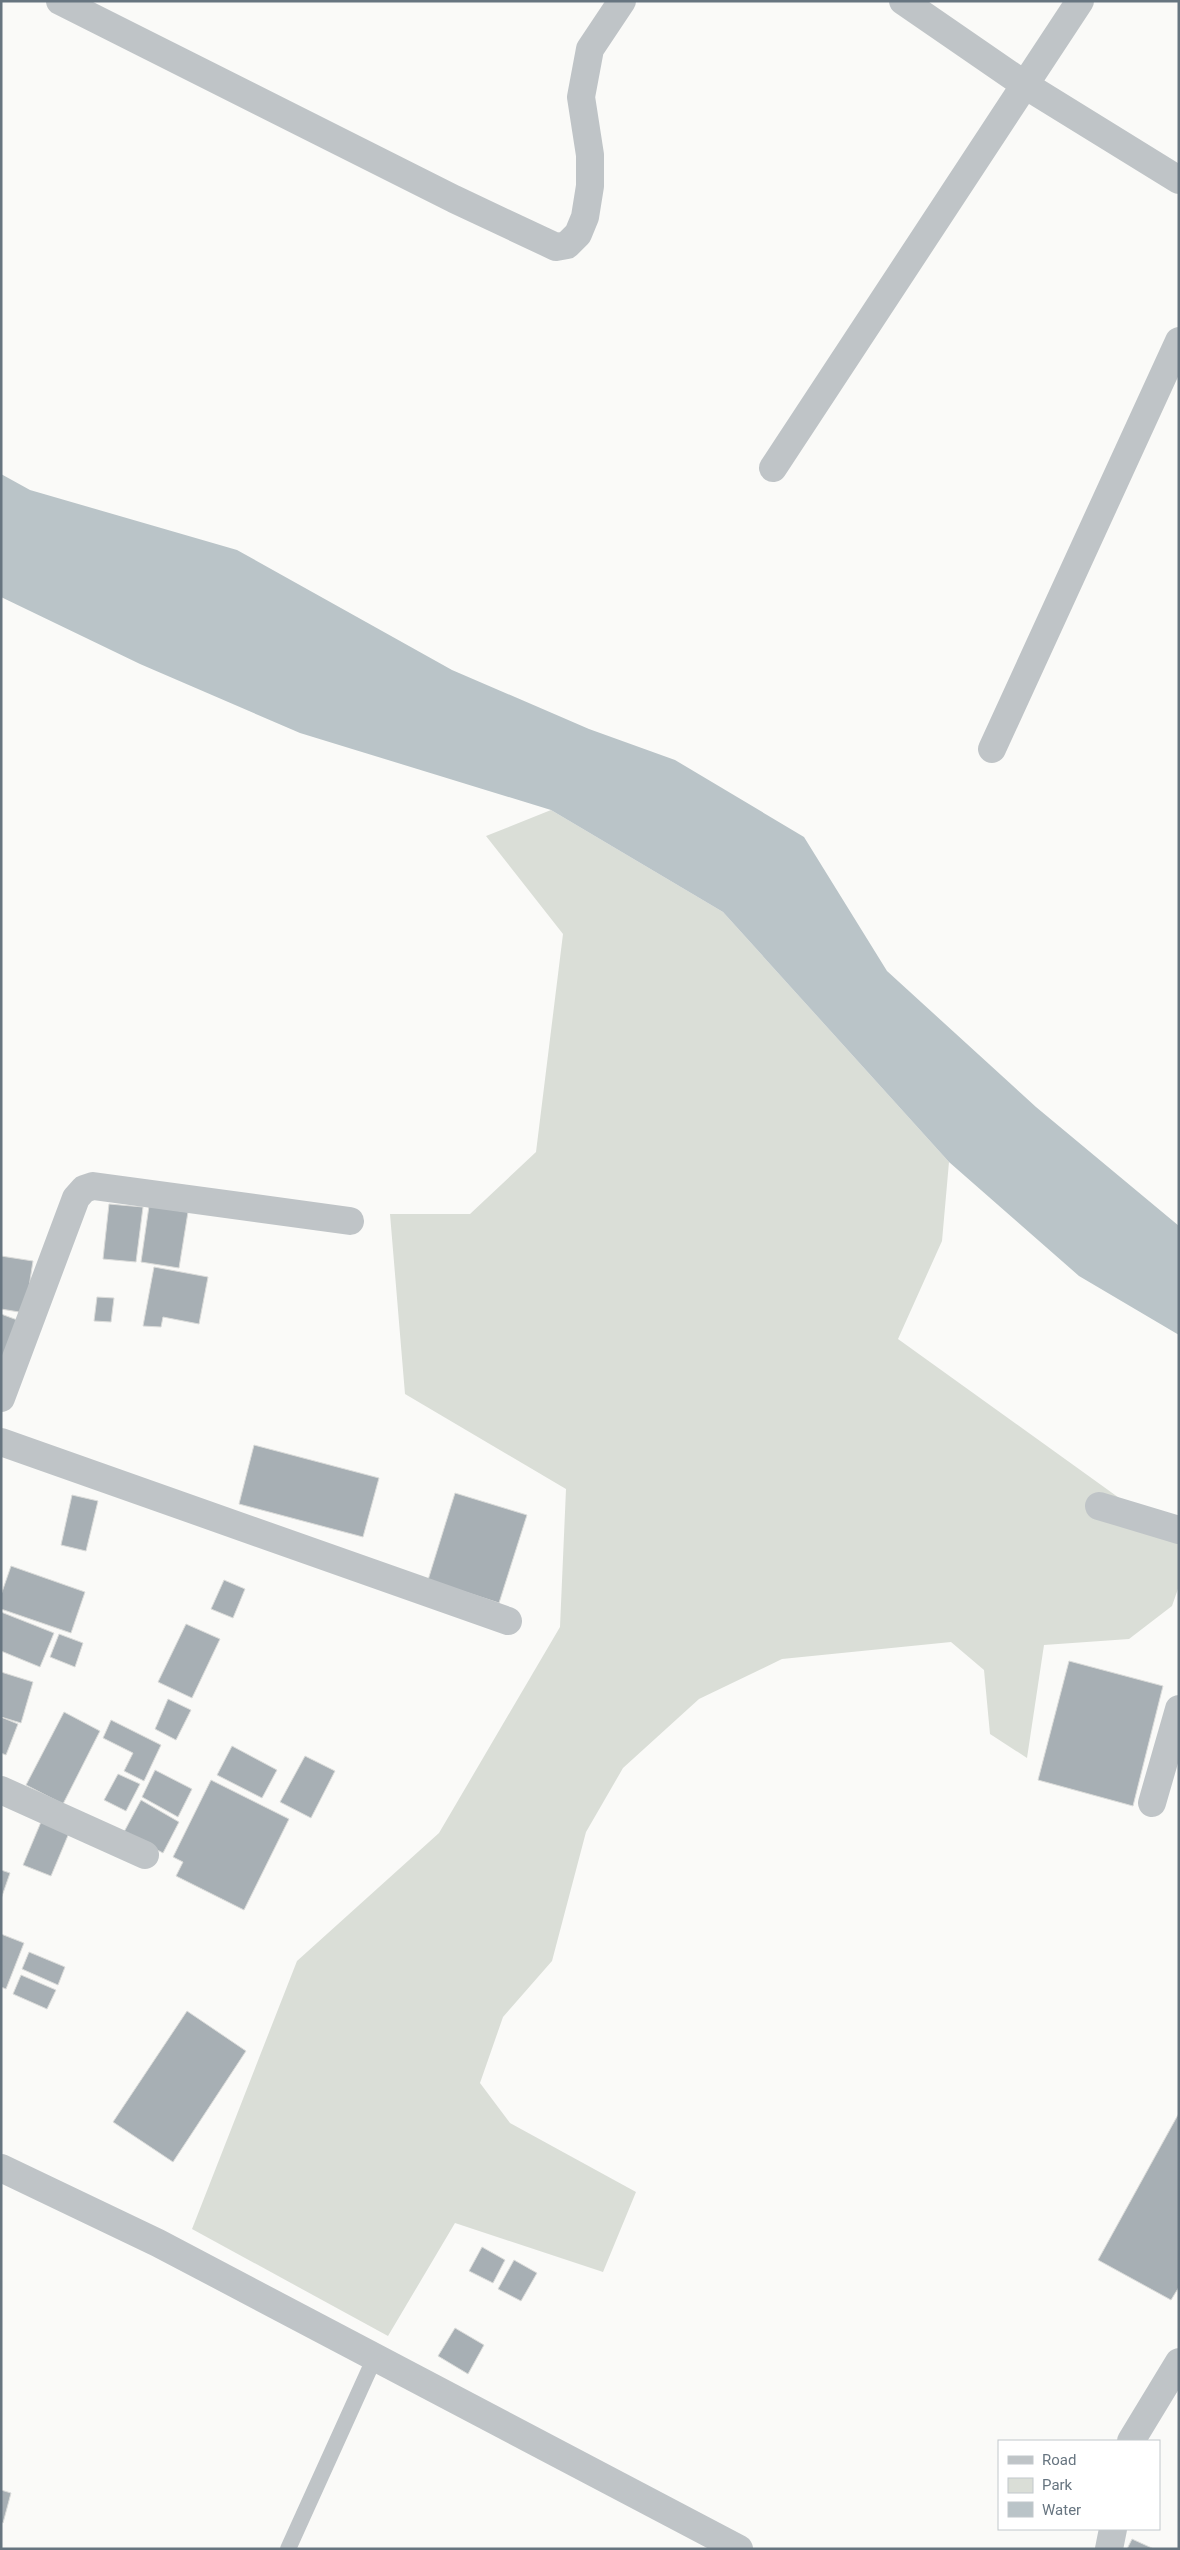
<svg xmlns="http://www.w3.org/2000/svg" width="1180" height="2550" viewBox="0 0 1180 2550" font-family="Roboto,sans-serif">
<rect width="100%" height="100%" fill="#fafaf8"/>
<path fill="#daded7" d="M 551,810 L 723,912 L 949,1162 L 942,1241 L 898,1339 L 1179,1541 L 1179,1586 L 1172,1606 L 1129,1639 L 1044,1645 L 1027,1758 L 990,1734 L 984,1670 L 951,1642 L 782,1659 L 699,1699 L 623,1768 L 586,1832 L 552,1961 L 503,2017 L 480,2083 L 510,2123 L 636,2192 L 603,2272 L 455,2223 L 388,2336 L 192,2229 L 297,1961 L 439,1833 L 560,1627 L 566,1489 L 405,1394 L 390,1214 L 470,1214 L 536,1152 L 563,934 L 486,836 Z"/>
<path fill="#bac4c8" d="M 1,474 L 30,490 L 237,550 L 452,670 L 589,729 L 675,760 L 804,837 L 887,971 L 1036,1107 L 1179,1226 L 1179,1335 L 1079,1276 L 949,1162 L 723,912 L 551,810 L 300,733 L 140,664 L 1,597 Z"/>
<path fill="#a7afb4" stroke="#dbdcda" d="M 109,1204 L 143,1207 L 136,1262 L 103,1259 Z
M 149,1206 L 188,1212 L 179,1268 L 141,1262 Z
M 1,1256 L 33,1261 L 25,1313 L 1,1309 Z
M 154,1267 L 208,1277 L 199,1324 L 163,1317 L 161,1327 L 143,1326 Z
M 97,1297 L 114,1298 L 111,1322 L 94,1321 Z
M 1,1314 L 20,1321 L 1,1377 Z
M 254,1445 L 379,1478 L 363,1537 L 239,1504 Z
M 455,1493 L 527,1515 L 499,1603 L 428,1580 Z
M 72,1495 L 98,1501 L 86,1551 L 61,1545 Z
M 11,1566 L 85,1592 L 71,1633 L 1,1609 L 1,1595 Z
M 224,1580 L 245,1589 L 233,1618 L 211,1609 Z
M 1,1612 L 54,1633 L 40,1667 L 1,1651 Z
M 186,1624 L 220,1639 L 192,1698 L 158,1682 Z
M 59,1634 L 83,1643 L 75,1667 L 50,1657 Z
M 1069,1661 L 1163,1686 L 1133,1806 L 1038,1780 Z
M 1,1672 L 33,1682 L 21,1723 L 1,1717 Z
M 168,1699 L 191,1710 L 176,1740 L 155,1729 Z
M 64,1712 L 100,1731 L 63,1804 L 26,1785 Z
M 1,1717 L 18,1724 L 6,1755 L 1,1753 Z
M 111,1720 L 161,1745 L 144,1781 L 124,1771 L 133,1753 L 103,1738 Z
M 232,1746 L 277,1770 L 262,1798 L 217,1775 Z
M 305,1756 L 335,1771 L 311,1818 L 280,1802 Z
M 155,1770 L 192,1789 L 178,1817 L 142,1797 Z
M 118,1774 L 140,1784 L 126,1811 L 104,1800 Z
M 211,1780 L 289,1819 L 244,1910 L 176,1876 L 183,1862 L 173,1857 Z
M 141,1800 L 179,1822 L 163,1853 L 124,1832 Z
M 41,1822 L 69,1833 L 51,1876 L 23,1865 Z
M 1,1870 L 10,1873 L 1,1899 Z
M 1,1934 L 24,1943 L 6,1989 L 1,1987 Z
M 29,1952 L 65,1967 L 58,1985 L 22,1969 Z
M 21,1975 L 56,1990 L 47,2009 L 13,1994 Z
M 187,2011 L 246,2051 L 173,2162 L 113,2122 Z
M 1179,2113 L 1179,2287 L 1171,2300 L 1098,2260 Z
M 482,2247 L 505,2260 L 493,2283 L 469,2271 Z
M 514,2260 L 537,2273 L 521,2301 L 498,2289 Z
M 455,2328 L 484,2345 L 468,2374 L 438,2356 Z
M 1,2490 L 11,2493 L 3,2523 L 1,2522 Z
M 1132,2539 L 1154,2549 L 1127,2549 Z"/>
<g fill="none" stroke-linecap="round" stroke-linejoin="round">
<path stroke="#bfc4c7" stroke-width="16" d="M 288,2549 L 375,2357"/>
<path stroke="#bfc4c7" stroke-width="28" d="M 60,1 L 454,199 L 556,247 L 567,245 L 578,234 L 585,217 L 590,186 L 590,155 L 581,97 L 590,49 L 622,1
M 903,1 L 1025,85 L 1179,180
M 773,468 L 1080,1
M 992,749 L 1179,341
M 1,1398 L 76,1198 L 84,1189 L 93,1186 L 350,1221
M 1,1442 L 508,1621
M 1099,1506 L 1179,1530
M 1,1790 L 145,1855
M 1152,1803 L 1179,1709
M 1,2168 L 158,2243 L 739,2549
M 1131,2441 L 1179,2362
M 1109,2549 L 1113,2529"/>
</g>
<rect width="1180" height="2550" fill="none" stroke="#677580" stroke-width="5"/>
<rect x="998" y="2440" width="162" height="90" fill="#ffffff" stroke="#c2c8cc"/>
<rect x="1008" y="2456" width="25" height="8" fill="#bfc4c7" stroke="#c2c8cc"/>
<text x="1042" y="2465" font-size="15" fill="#677580">Road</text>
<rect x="1008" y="2478" width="25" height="15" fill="#daded7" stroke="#c2c8cc"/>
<text x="1042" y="2490" font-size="15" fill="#677580">Park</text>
<rect x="1008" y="2502" width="25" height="15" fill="#bac4c8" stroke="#c2c8cc"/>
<text x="1042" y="2515" font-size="15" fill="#677580">Water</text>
</svg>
